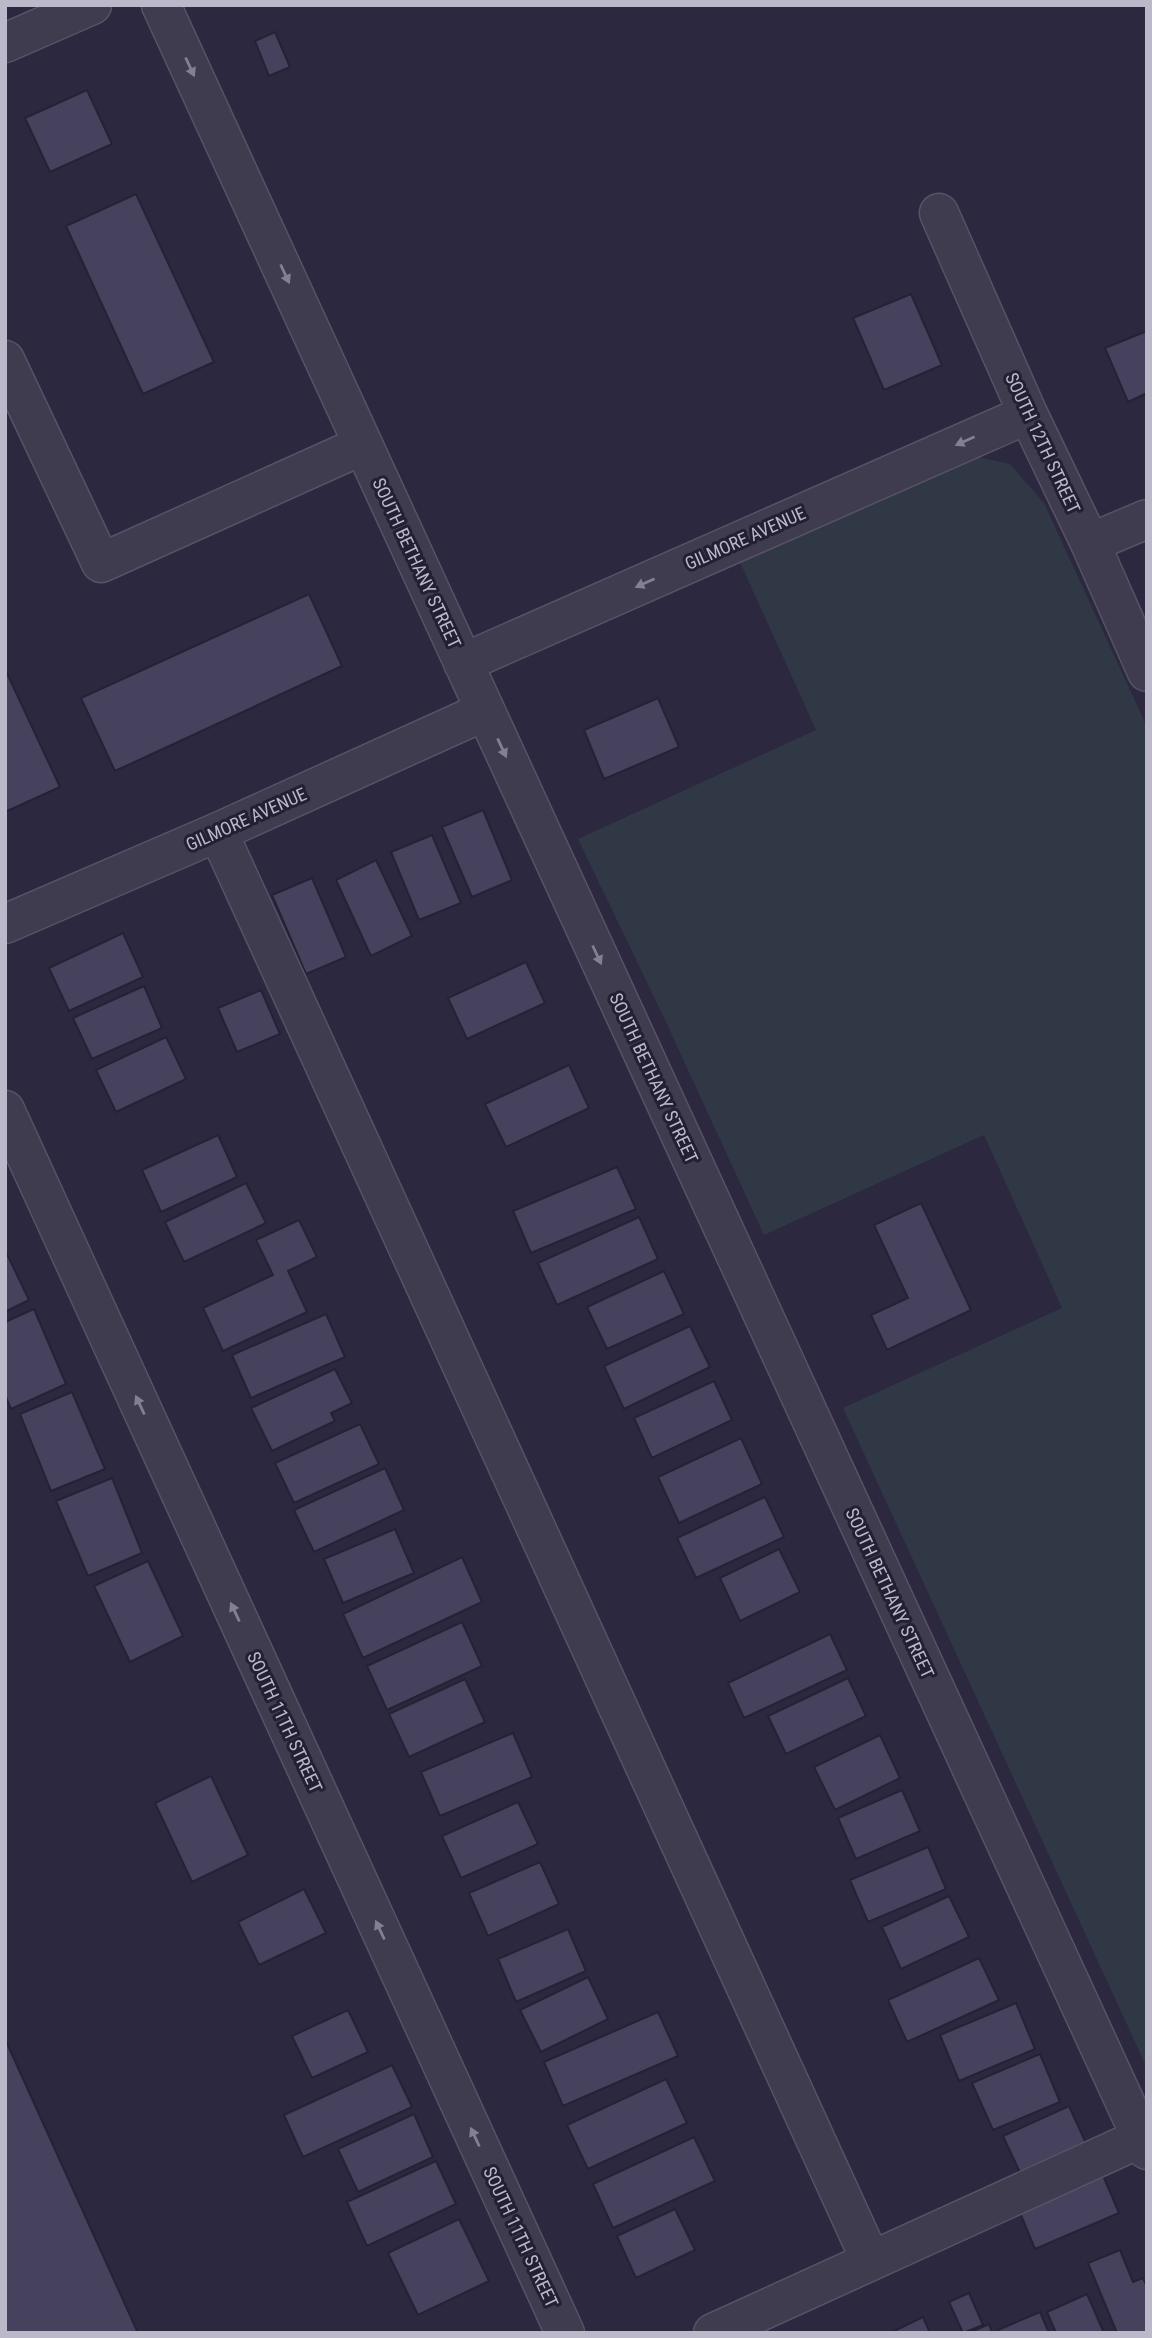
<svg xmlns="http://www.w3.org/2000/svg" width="1152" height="2338" viewBox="0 0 1152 2338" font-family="'Roboto Condensed',sans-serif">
<rect width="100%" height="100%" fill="#2b283f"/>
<path fill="#303846" d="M 978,457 L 1010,464 L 1044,503 L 1147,727 L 1147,2068 L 843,1408 L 1062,1308 L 984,1135 L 764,1235 L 665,1020 L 578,839 L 816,730 L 739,560 Z"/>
<path fill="#46425d" stroke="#262236" stroke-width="2" d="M 275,32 L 290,67 L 269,76 L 255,41 Z
M 87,90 L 112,144 L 50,172 L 25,118 Z
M 136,194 L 214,362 L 143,394 L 66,226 Z
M 911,294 L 942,365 L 884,390 L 853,318 Z
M 1147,331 L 1147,393 L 1128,402 L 1105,348 Z
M 309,594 L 342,666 L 115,771 L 81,698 Z
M 5,669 L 60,787 L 5,812 Z
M 658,698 L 679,747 L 604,779 L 584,730 Z
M 483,810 L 512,880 L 472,897 L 442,827 Z
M 432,835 L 461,903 L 419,920 L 391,852 Z
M 376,860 L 412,936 L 371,956 L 336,880 Z
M 312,878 L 346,957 L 306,974 L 272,895 Z
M 123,933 L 143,977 L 69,1011 L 49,968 Z
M 526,962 L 545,1003 L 467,1039 L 448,998 Z
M 144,986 L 162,1028 L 92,1059 L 73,1018 Z
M 261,990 L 280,1034 L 237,1052 L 218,1008 Z
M 166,1037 L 186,1079 L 116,1112 L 96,1070 Z
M 569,1065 L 589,1108 L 506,1147 L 485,1104 Z
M 218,1135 L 237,1177 L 161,1212 L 142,1170 Z
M 617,1167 L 636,1209 L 531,1253 L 513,1211 Z
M 246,1183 L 266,1223 L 184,1262 L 165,1222 Z
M 921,1203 L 971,1310 L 887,1350 L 871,1315 L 908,1298 L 874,1225 Z
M 639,1217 L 658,1259 L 557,1305 L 538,1263 Z
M 299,1220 L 317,1257 L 288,1271 L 307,1312 L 223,1351 L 203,1308 L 273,1275 L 256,1240 Z
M 5,1250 L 29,1300 L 5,1312 Z
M 664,1271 L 684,1314 L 607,1349 L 587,1307 Z
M 34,1309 L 66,1384 L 11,1409 L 5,1395 L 5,1322 Z
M 326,1314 L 345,1357 L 251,1398 L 232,1355 Z
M 690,1326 L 710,1367 L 624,1409 L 604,1366 Z
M 335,1369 L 352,1403 L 331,1413 L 335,1421 L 272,1451 L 251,1408 Z
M 714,1381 L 732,1420 L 652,1458 L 634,1418 Z
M 72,1392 L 105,1469 L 51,1491 L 20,1414 Z
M 360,1424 L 379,1464 L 294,1503 L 275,1463 Z
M 741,1438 L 762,1484 L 679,1523 L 658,1477 Z
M 385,1468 L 404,1510 L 314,1552 L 294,1510 Z
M 112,1478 L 142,1553 L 88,1576 L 56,1501 Z
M 765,1497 L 784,1537 L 696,1578 L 677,1538 Z
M 395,1529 L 414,1573 L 343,1603 L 324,1559 Z
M 779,1549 L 800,1592 L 740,1621 L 720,1578 Z
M 462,1557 L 482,1602 L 363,1658 L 343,1614 Z
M 148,1561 L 183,1636 L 130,1662 L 94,1586 Z
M 462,1622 L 482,1666 L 387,1710 L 367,1666 Z
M 830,1634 L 847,1670 L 744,1718 L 728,1683 Z
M 848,1678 L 866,1716 L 786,1754 L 768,1716 Z
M 465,1679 L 485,1722 L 409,1757 L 389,1714 Z
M 513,1733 L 532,1777 L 440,1816 L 421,1772 Z
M 880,1735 L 900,1778 L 835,1810 L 814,1767 Z
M 211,1776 L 248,1855 L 192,1882 L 155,1803 Z
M 902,1790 L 920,1831 L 856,1859 L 838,1818 Z
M 518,1802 L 538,1844 L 461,1878 L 442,1836 Z
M 928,1847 L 946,1889 L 868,1922 L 850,1880 Z
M 540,1862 L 559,1904 L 488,1936 L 469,1893 Z
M 304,1889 L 326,1933 L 259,1965 L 238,1922 Z
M 949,1896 L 969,1937 L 901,1969 L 882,1927 Z
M 568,1929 L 586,1971 L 516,2002 L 498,1959 Z
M 979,1958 L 999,2000 L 907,2042 L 888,2000 Z
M 588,1977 L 608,2019 L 541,2052 L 520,2010 Z
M 1016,2003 L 1035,2049 L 959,2081 L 940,2035 Z
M 348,2010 L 368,2052 L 312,2078 L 292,2036 Z
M 658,2012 L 678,2056 L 563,2106 L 544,2062 Z
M 5,2039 L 138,2333 L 5,2333 Z
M 1040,2054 L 1060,2102 L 993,2130 L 972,2083 Z
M 392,2065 L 412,2107 L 303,2157 L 284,2115 Z
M 666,2079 L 687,2123 L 588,2169 L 567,2125 Z
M 1069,2106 L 1090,2152 L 1024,2181 L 1003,2136 Z
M 414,2114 L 433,2157 L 358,2192 L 338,2149 Z
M 694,2137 L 715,2181 L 613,2228 L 593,2184 Z
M 436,2161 L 456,2204 L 367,2246 L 347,2202 Z
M 1102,2173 L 1119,2213 L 1035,2249 L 1018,2208 Z
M 675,2209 L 695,2250 L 636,2278 L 617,2236 Z
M 459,2219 L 489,2281 L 418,2315 L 388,2253 Z
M 1120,2250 L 1133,2282 L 1143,2278 L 1147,2287 L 1147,2333 L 1117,2333 L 1088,2263 Z
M 969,2293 L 983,2325 L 963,2333 L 949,2302 Z
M 1087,2294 L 1104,2333 L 1056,2333 L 1047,2312 Z
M 1040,2312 L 1049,2333 L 999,2333 L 998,2330 Z
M 923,2317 L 930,2333 L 890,2333 Z
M 989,2324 L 992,2333 L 969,2333 Z"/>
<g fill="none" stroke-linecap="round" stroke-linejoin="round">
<g stroke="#575366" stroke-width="41">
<path id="minor" d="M 161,5 L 1147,2150
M 5,43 L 92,5
M 939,213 L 1028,414 L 1090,543 L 1147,672
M 5,360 L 101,563 L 363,445
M 1090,543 L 1147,519
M 463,663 L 1028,414
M 218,832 L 871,2261
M 5,924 L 218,832 L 485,711
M 5,1110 L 565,2333
M 713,2333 L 1141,2138"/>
</g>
<use href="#minor" stroke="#3f3c4f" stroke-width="38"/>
</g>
<defs><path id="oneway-solid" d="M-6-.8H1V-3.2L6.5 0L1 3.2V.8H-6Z" transform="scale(1.75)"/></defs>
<g fill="#838092">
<use href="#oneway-solid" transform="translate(190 67) rotate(65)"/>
<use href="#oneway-solid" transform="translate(285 274) rotate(65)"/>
<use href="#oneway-solid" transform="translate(965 441) rotate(156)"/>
<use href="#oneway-solid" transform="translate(645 583) rotate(156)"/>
<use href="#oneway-solid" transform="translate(502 748) rotate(65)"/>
<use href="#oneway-solid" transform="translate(597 955) rotate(65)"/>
<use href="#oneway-solid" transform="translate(140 1405) rotate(-115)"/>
<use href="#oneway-solid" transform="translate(235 1612) rotate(-115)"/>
<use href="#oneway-solid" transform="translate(380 1930) rotate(-115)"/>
<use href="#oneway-solid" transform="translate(475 2137) rotate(-115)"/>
</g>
<g text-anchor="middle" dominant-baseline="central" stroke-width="6" stroke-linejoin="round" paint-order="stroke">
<g font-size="18" fill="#bbb8c9" stroke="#242034">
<text transform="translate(1043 443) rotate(65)">SOUTH 12TH STREET</text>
<text transform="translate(745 538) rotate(-24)">GILMORE AVENUE</text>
<text transform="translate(417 563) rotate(65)">SOUTH BETHANY STREET</text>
<text transform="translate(246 819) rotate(-24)">GILMORE AVENUE</text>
<text transform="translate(654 1078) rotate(65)">SOUTH BETHANY STREET</text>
<text transform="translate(890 1593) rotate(65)">SOUTH BETHANY STREET</text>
<text transform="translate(285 1722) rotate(65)">SOUTH 11TH STREET</text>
<text transform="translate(521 2237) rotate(65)">SOUTH 11TH STREET</text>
</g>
</g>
<rect width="1152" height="2338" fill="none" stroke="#bbb8c9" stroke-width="14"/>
</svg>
